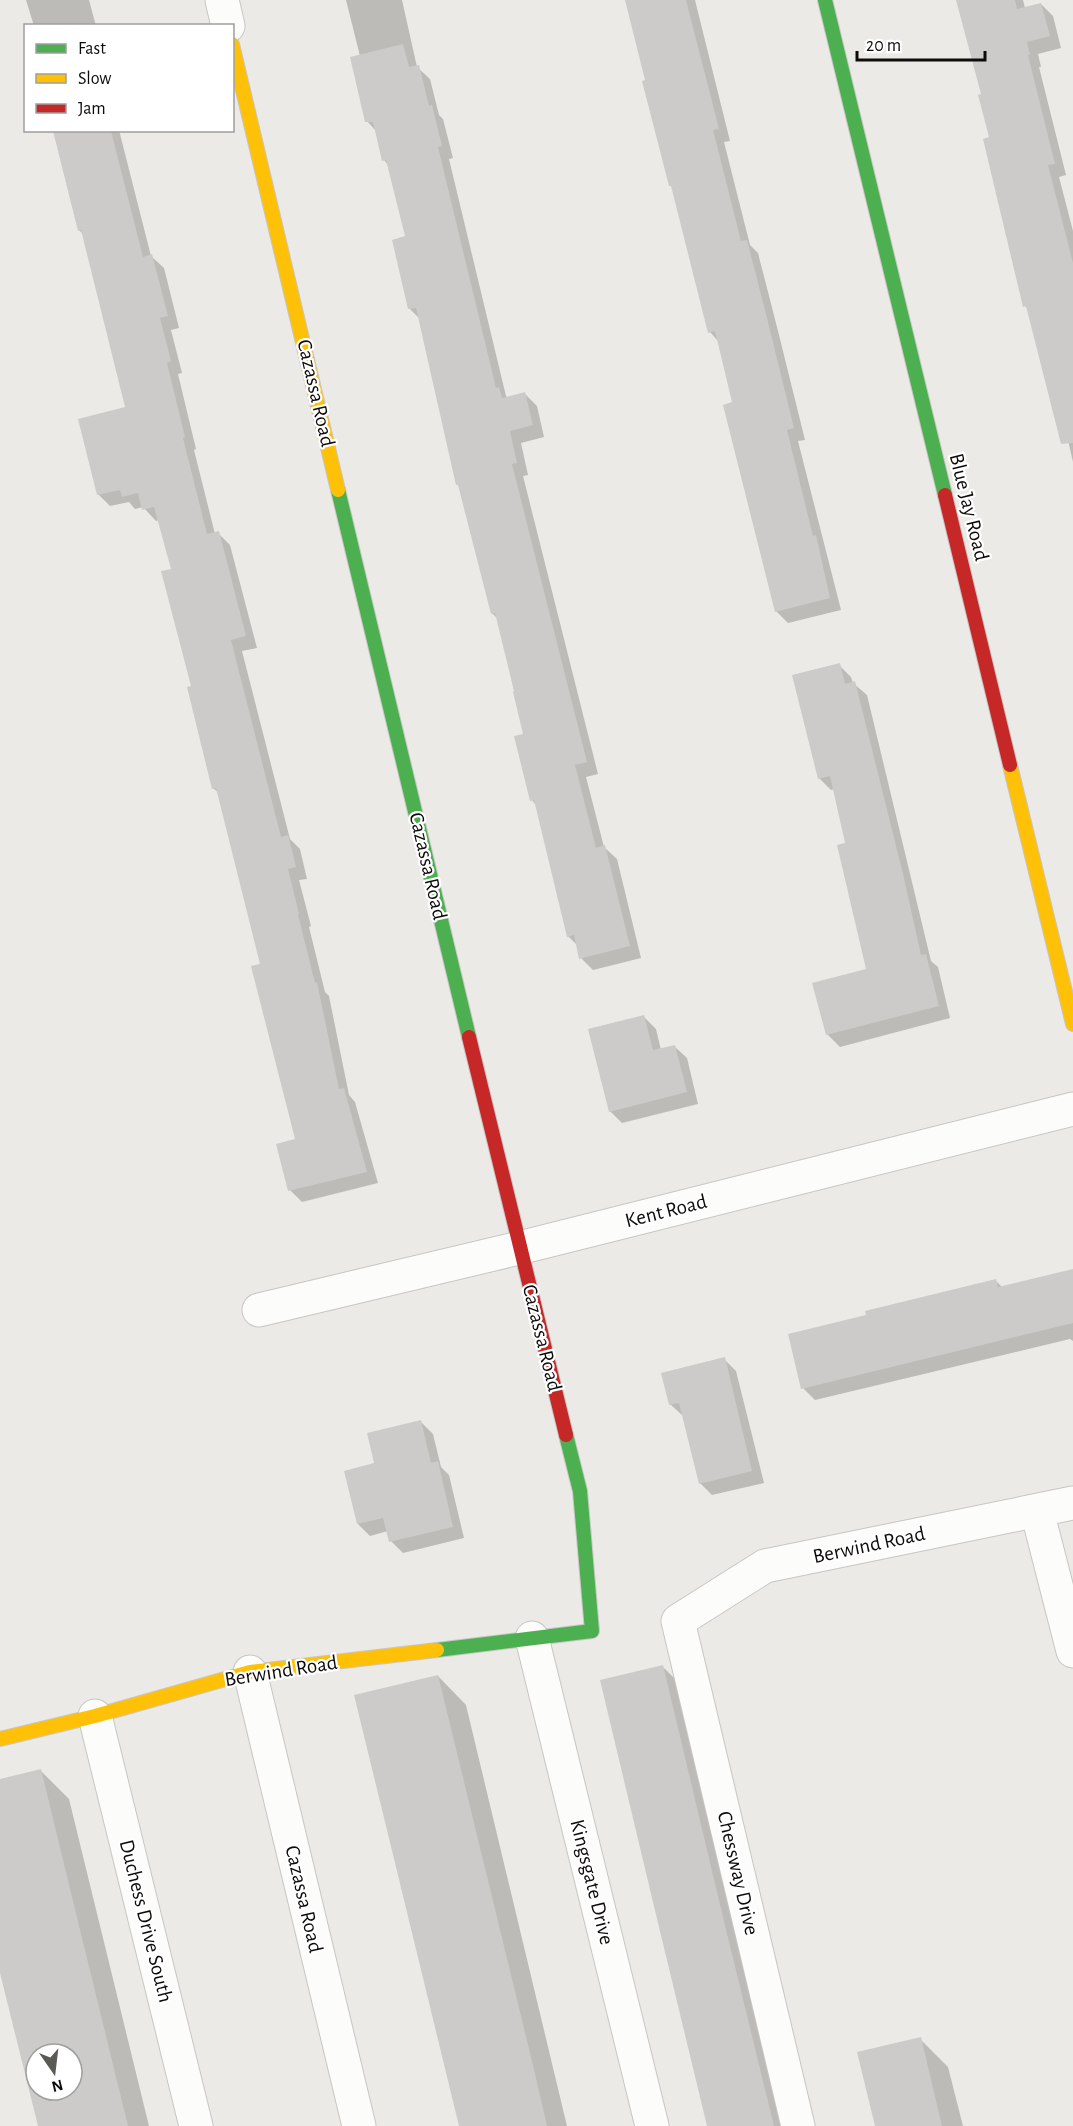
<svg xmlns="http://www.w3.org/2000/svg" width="1073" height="2126" viewBox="0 0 1073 2126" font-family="'Alegreya Sans',sans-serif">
<rect width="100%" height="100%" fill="#eceae7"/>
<path fill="#0003" fill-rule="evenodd" d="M 26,0 L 89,0 L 96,26 L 34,26 Z
M 346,0 L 402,0 L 417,67 L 430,79 L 439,115 L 443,119 L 453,158 L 449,159 L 506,396 L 508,398 L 525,394 L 537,406 L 544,437 L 521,443 L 528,475 L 523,476 L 598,774 L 586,777 L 604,847 L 617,859 L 641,958 L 593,970 L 581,958 L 578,946 L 568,936 L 536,805 L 532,800 L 524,735 L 498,619 L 492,613 L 460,488 L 457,484 L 420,319 L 410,309 L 407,237 L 389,166 L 384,160 L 376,131 L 367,121 L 360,56 Z
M 627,0 L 695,0 L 730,141 L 724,142 L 750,245 L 758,253 L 778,331 L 805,440 L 798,441 L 841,610 L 788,623 L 776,611 L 734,404 L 718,341 L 710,332 Z
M 959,0 L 1023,0 L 1025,8 L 1041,4 L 1053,16 L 1061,48 L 1038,54 L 1041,67 L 1039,67 L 1066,175 L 1059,177 L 1073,231 L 1073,462 L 1061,410 L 1029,310 L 1025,306 L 983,95 Z
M 55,130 L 119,130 L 151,256 L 164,268 L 179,328 L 171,330 L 182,373 L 178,374 L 196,449 L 194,450 L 215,534 L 218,533 L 230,545 L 257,648 L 242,651 L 290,839 L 300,849 L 307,879 L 299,880 L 311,926 L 309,927 L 325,992 L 329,996 L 349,1095 L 355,1102 L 378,1183 L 302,1202 L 290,1190 L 297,1140 L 262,965 L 220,794 L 213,788 L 193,687 L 173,570 L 159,520 L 156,521 L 143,507 L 135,509 L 129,502 L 110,506 L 98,494 L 127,408 L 83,234 L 79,230 Z
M 839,665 L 851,677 L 853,683 L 867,695 L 931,961 L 938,967 L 950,1018 L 840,1047 L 827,1034 L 868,970 L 846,844 L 834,789 L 831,790 L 819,778 Z
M 644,1017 L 656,1029 L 661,1050 L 674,1046 L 687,1058 L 698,1104 L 622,1123 L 610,1111 Z
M 1073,1271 L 1073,1341 L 1070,1339 L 815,1400 L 803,1388 L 868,1316 L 996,1281 L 1002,1287 Z
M 724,1359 L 736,1371 L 764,1483 L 712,1495 L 700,1483 L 683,1416 L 670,1404 Z
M 421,1422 L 433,1434 L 441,1467 L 449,1475 L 464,1538 L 403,1553 L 391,1541 L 388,1531 L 370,1536 L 358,1524 L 376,1464 Z
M 662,1666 L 691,1695 L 795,2126 L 709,2126 Z
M 438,1676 L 466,1705 L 567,2126 L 460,2126 Z
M 40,1770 L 69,1799 L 149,2126 L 40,2126 L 0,1963 L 0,1780 ZM 36,2054 L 72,2054 L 72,2090 L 36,2090 Z
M 920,2039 L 948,2067 L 963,2126 L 876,2126 Z"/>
<path fill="#cccbc9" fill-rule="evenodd" d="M 625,0 L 686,0 L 719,129 L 713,130 L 741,241 L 747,240 L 767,318 L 794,428 L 787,430 L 813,536 L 816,535 L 830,598 L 775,612 L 723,405 L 732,402 L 715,331 L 708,333 L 671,186 L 669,186 L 642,81 L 645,80 Z
M 956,0 L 1015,0 L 1017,9 L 1041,3 L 1050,36 L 1027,42 L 1030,55 L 1028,55 L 1055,164 L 1048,165 L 1073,263 L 1073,443 L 1061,444 L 1026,306 L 1023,307 L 983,139 L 989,137 L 978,95 L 981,94 Z
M 403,44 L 409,67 L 419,65 L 429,106 L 432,105 L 442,146 L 438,147 L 496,388 L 499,387 L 502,398 L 525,392 L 533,425 L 510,431 L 517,463 L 512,464 L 587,762 L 575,765 L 596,848 L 605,845 L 630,946 L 579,959 L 574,935 L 567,937 L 534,800 L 530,801 L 514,736 L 523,734 L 513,692 L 514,691 L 495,613 L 491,614 L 458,485 L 456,485 L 416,308 L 408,309 L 392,240 L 405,236 L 386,160 L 382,161 L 373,122 L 365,122 L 350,57 Z
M 53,131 L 111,131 L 143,257 L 152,254 L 168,316 L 160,318 L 171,361 L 167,363 L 185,437 L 183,438 L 207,534 L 219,531 L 246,636 L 231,640 L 281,837 L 288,835 L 296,867 L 288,869 L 299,914 L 298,915 L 315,983 L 317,982 L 339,1089 L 344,1088 L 367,1172 L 288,1191 L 276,1144 L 295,1139 L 251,966 L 260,964 L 216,788 L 212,789 L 187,687 L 191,686 L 161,571 L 171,569 L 154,507 L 142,510 L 138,493 L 122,497 L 120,490 L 97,495 L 78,419 L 125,407 L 81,230 L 78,231 Z
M 840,663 L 845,684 L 855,681 L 903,874 L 921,955 L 926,954 L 939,1006 L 826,1035 L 812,983 L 866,969 L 837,845 L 845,843 L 830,776 L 818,779 L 792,675 Z
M 644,1015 L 653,1050 L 675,1045 L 687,1092 L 609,1112 L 588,1029 Z
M 1073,1269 L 1073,1323 L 801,1389 L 788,1334 L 866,1315 L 865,1311 L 996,1279 L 998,1287 Z
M 725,1357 L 752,1471 L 699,1484 L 679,1403 L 669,1405 L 661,1373 Z
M 421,1420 L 431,1463 L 438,1461 L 453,1527 L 389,1542 L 383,1518 L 357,1524 L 344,1471 L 374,1463 L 367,1433 Z
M 663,1665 L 722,1913 L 774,2126 L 707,2126 L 658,1923 L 600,1680 Z
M 438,1675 L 532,2061 L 547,2126 L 459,2126 L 386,1826 L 354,1695 Z
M 41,1769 L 72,1897 L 128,2126 L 38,2126 L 0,1973 L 0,1779 ZM 36,2054 L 72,2054 L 72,2090 L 36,2090 Z
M 921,2037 L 942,2126 L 875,2126 L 857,2052 Z"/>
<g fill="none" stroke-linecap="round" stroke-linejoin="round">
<g stroke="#c8c6c4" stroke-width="35">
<path id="street" d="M 222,0 L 228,26
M 259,1310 L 519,1248 L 1073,1109
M 1037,1511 L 1073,1651
M 532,1638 L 652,2126
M 250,1672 L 359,2126
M 95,1716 L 196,2126
M 798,2126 L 678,1621 L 765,1566 L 1073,1503"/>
</g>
<g stroke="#c8c6c4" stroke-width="16">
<path id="fast" d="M 825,0 L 945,495
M 338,490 L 469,1037
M 437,1650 L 592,1631 L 580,1491 L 566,1435"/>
</g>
<g stroke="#c8c6c4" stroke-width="16">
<path id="slow" d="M 232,44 L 338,490
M 1010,765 L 1073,1024
M 0,1739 L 95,1716 L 250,1672 L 437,1650"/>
</g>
<g stroke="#c8c6c4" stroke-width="16">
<path id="jam" d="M 945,495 L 1010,765
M 469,1037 L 566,1435"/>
</g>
<use href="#street" stroke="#fcfcfb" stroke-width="33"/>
<use href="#fast" stroke="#4caf50" stroke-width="14"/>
<use href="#slow" stroke="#ffc107" stroke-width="14"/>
<use href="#jam" stroke="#c62828" stroke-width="14"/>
</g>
<g text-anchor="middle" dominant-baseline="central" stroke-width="4.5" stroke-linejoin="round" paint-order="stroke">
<g font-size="21" fill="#0d0c0a" stroke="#fff">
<text transform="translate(316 393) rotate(77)">Cazassa Road</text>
<text transform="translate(969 507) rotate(76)">Blue Jay Road</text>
<text transform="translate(428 866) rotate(77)">Cazassa Road</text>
<text transform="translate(666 1211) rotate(-14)">Kent Road</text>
<text transform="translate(542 1338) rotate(76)">Cazassa Road</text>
<text transform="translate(869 1545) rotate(-12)">Berwind Road</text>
<text transform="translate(281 1671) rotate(-9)">Berwind Road</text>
<text transform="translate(738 1873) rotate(77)">Chessway Drive</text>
<text transform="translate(592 1882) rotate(76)">Kingsgate Drive</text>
<text transform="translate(304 1899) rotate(77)">Cazassa Road</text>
<text transform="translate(146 1921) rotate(76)">Duchess Drive South</text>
</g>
</g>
<rect x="24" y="24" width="210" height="108" fill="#ffffff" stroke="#9e9e9d" stroke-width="1.5"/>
<rect x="36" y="44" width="30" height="9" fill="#4caf50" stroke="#9e9e9d" stroke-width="1.5"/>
<text x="78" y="54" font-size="18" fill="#0d0c0a">Fast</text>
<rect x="36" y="74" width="30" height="9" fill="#ffc107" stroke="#9e9e9d" stroke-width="1.5"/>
<text x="78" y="84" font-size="18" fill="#0d0c0a">Slow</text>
<rect x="36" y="104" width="30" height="9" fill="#c62828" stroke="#9e9e9d" stroke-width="1.5"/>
<text x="78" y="114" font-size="18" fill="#0d0c0a">Jam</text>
<g transform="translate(54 2072) rotate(166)"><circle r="28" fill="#ffffff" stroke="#9e9e9d" stroke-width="1.5"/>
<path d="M0-4.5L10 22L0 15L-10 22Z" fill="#5b5a57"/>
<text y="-9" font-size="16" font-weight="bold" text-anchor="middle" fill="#0d0c0a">N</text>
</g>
<path d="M857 51v9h128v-9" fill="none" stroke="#0d0c0a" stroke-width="3"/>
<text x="866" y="51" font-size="18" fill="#0d0c0a" stroke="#ffffff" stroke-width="4.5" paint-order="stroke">20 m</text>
</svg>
